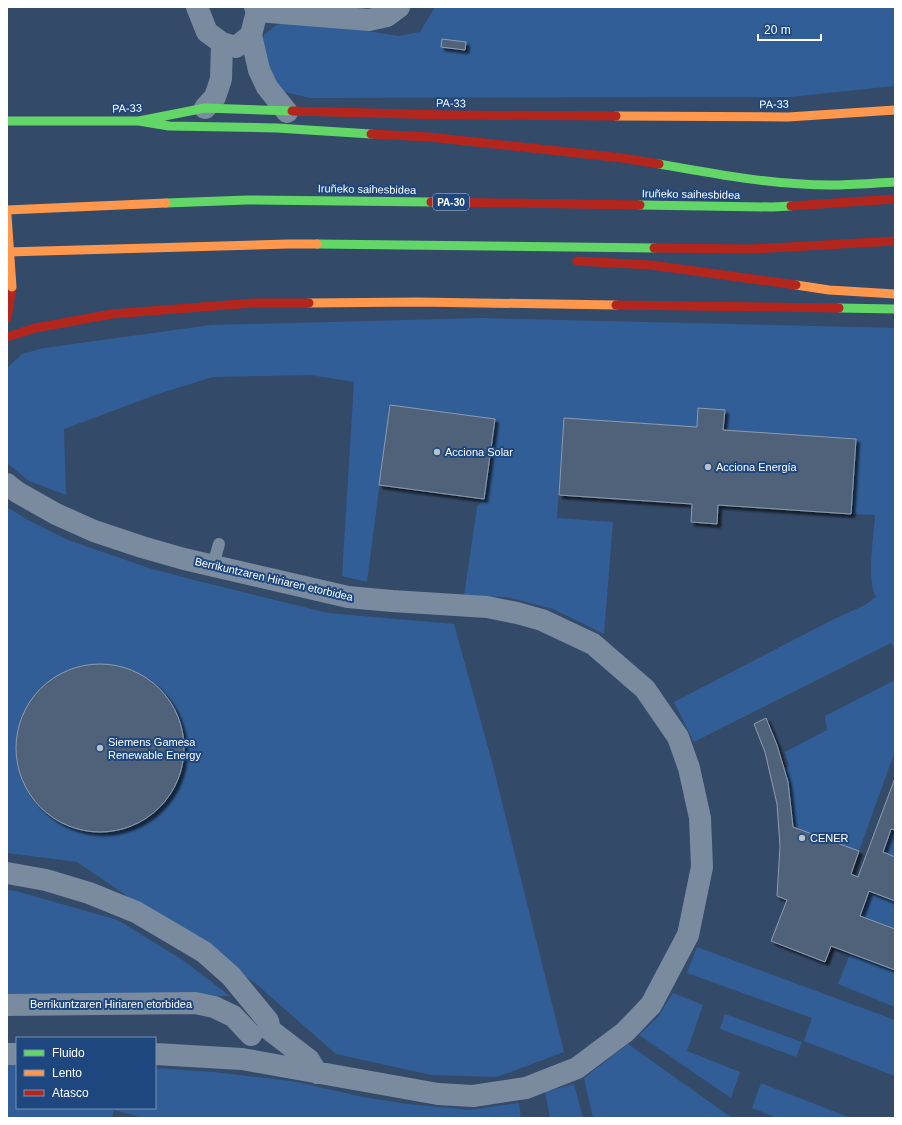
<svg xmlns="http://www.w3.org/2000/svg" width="902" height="1125" viewBox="0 0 902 1125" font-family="Arial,sans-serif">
<defs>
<filter id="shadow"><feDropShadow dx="3.5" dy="3.5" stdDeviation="1" flood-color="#0009"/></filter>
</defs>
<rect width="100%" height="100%" fill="#344a69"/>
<path fill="#315e96" d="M 435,7 L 895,7 L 895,86 L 790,97 L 310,98 L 285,92 L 272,80 L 260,51 L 264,35 L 275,26 L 286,21 L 349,28 L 398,36 L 420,32 Z
M 481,318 L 895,328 L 895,651 L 891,643 L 694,742 L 674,702 L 834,619 L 865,605 L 876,597 C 866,579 874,536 875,515 L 851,514 L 856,439 L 723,430 L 725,410 L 698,408 L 697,427 L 564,418 L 557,518 L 613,522 L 604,634 L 553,609 L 507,597 L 464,596 L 477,507 L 484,499 L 494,419 L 390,405 L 367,582 L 342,576 L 354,382 L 310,375 L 213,377 L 161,393 L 64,429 L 66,495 L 29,481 L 7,463 L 7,368 L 22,354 L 44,348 L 211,325 Z
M 7,507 L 26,519 L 68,540 L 149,568 L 190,579 L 328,613 L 454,624 L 492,762 L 564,1052 L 497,1077 L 431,1075 L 336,1054 L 255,983 L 77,862 L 7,853 Z
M 895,680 L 895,751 L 859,851 L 793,827 L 788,782 L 784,768 L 789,766 L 785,752 L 827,730 L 825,716 Z
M 891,829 L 895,830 L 895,857 L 883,852 Z
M 7,890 L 16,891 L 118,920 L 184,961 L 230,996 L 7,998 Z
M 869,891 L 895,901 L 895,929 L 860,916 Z
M 697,947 L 895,1020 L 895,1076 L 804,1041 L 812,1018 L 687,973 Z
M 850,954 L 895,970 L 895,1007 L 838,984 Z
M 673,993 L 703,1005 L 687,1051 L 740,1072 L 731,1098 L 639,1035 L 657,1018 Z
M 725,1014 L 802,1042 L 796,1057 L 720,1029 Z
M 628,1044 L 732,1118 L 593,1118 L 584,1078 Z
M 7,1065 L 17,1065 L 17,1108 L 155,1108 L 155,1068 L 213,1072 L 291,1081 L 368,1098 L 408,1104 L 470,1110 L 519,1103 L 521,1118 L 145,1118 L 114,1110 L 112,1118 L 7,1118 Z
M 761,1083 L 851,1118 L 777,1118 L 752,1108 Z
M 574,1084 L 583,1118 L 550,1118 L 545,1092 Z"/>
<path fill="#50627a" stroke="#8d9bae" filter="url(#shadow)" d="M 442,39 L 466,42 L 465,50 L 441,47 Z
M 390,405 L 495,419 L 484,499 L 379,485 Z
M 698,408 L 725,410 L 723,430 L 856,439 L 851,514 L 718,505 L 717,524 L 691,522 L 692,504 L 559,495 L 564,418 L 697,427 Z
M16 748a84 84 0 1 1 168 0a84 84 0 1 1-168 0Z
M 766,718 L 777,745 L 788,782 L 793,827 L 859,851 L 851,874 L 858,877 L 895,778 L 895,830 L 891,829 L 883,852 L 895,857 L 895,901 L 869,891 L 860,916 L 895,929 L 895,970 L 831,946 L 825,962 L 771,941 L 787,900 L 777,896 L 780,846 L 777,804 L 765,752 L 754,724 Z"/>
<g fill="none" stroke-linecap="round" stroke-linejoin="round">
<path stroke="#7a8a9f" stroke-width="12" d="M 213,565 L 219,544"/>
<path stroke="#7a8a9f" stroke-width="22" d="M 197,7 L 207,32 L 222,43 L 236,47 L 251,35 L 257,11 L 255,7
M 257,11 L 369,20 L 387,16 L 399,7
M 251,35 L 259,70 L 267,87 L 287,112
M 205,108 L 215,97 L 221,79 L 222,43
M 7,484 L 17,492 L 56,514 L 94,531 L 142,547 L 184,559 L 348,597 L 392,601 L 487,607 L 517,613 L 542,620 L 593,644 L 645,689 L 678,737 L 689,768 L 700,818 L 702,867 L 688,935 L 651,1005 L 625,1032 L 577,1068 L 526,1088 L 473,1096 L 438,1094 L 242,1059 L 155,1054
M 7,873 L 46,880 L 89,893 L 136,912 L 165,929 L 204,952 L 231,976 L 268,1021 L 270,1030 L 309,1060 L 317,1073
M 7,1005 L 195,1003 L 214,1007 L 233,1016 L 251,1035
M 7,1054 L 17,1054"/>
<path stroke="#63d668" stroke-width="9" d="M 7,121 L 139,121 L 205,108 L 292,111
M 139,121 L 169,126 L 277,128 L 371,134
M 659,164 C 715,174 773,185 831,185 C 852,185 874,183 895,182
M 166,203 L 247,200 L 431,202
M 640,205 L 772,207 L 791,206
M 317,244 L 654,248
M 839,308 L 895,309"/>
<path stroke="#ff974d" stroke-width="9" d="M 616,116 L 788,117 L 895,110
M 7,210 L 166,203
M 7,252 L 288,244 L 317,244
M 796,285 L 829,290 L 895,294
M 309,303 L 418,302 L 616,305"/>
<path stroke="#b3261e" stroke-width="9" d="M 292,111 L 446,115 L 616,116
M 371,134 L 429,137 L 622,158 L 659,164
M 431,202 L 640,205
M 791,206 L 895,199
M 654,248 L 751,249 L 895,241
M 577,261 L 651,265 L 796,285
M 616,305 L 839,308
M 7,318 L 12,287
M 7,337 L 35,328 L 112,314 L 253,303 L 309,303"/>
<path stroke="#ff974d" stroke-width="9" d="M 7,215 L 12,287"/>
</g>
<g fill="#b8c0ca" stroke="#1e477f" stroke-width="1.5">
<circle cx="437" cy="452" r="4"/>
<circle cx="708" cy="467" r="4"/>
<circle cx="100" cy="748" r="4"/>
<circle cx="802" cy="838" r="4"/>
</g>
<g text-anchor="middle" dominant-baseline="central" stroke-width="4" stroke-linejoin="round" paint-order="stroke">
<rect fill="#1e477f" stroke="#bcc8d9" stroke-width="1" x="433" y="194" width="36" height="16" rx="3"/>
<g font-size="10" font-weight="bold" fill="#fff">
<text x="451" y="202">PA-30</text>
</g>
<g font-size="11" fill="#fff" stroke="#1e477f">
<text transform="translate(451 103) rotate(1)">PA-33</text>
<text transform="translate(774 104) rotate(-1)">PA-33</text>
<text transform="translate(127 108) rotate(-2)">PA-33</text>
<text transform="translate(367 189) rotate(1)">Iruñeko saihesbidea</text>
<text transform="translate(691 194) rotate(1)">Iruñeko saihesbidea</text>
<text transform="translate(274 579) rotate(13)">Berrikuntzaren Hiriaren etorbidea</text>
<text x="111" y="1004">Berrikuntzaren Hiriaren etorbidea</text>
</g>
<g font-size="11" fill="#fff" stroke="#1e477f" text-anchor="start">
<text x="445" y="452">Acciona Solar</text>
<text x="716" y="467">Acciona Energía</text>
<text x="108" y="742">Siemens Gamesa<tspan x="108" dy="13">Renewable Energy</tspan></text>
<text x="810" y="838">CENER</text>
</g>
</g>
<rect width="902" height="1125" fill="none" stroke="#ffffff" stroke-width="16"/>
<rect x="16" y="1037" width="140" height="72" fill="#1e477f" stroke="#7891b2"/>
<rect x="24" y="1050" width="20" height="6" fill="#63d668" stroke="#7891b2"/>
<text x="52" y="1057" font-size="12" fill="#ffffff">Fluido</text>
<rect x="24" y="1070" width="20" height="6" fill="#ff974d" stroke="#7891b2"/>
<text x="52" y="1077" font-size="12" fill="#ffffff">Lento</text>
<rect x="24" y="1090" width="20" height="6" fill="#b3261e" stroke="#7891b2"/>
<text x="52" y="1097" font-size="12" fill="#ffffff">Atasco</text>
<path d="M758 34v6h63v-6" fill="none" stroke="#ffffff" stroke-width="2"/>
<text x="764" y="34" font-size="12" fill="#ffffff" stroke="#1e477f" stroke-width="3" paint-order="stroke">20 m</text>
</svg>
